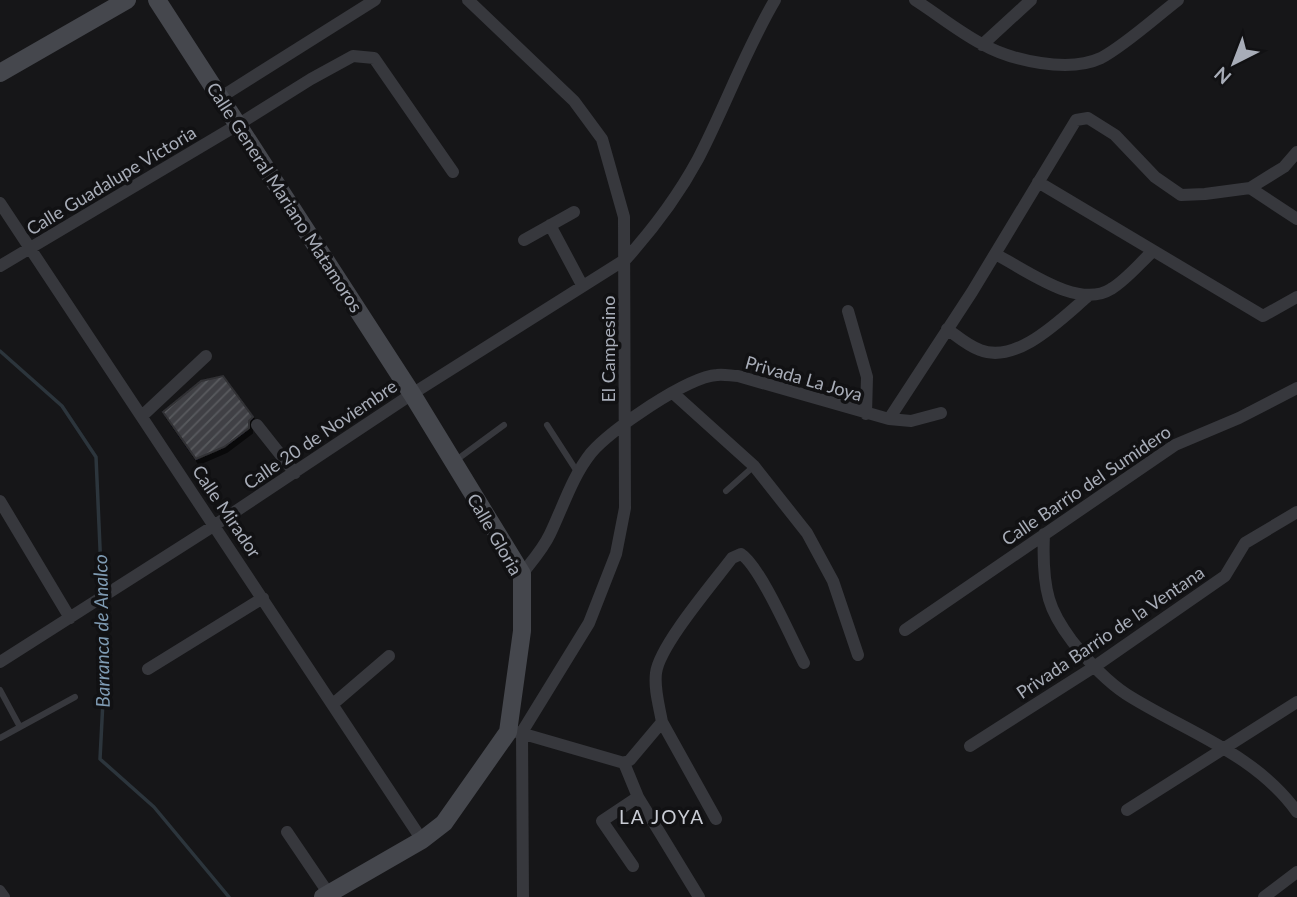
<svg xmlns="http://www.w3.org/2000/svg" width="1297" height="897" viewBox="0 0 1297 897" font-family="Lato,sans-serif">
<defs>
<pattern id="building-hatch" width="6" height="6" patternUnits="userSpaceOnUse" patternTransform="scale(1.75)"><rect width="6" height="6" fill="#404145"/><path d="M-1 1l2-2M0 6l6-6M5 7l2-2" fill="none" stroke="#595a5e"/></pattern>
<filter id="shadow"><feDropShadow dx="3" dy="5" stdDeviation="0" flood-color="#0009"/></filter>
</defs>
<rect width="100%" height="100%" fill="#161618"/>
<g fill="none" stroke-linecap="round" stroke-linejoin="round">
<path stroke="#2c353c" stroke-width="3.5" d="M 0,351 L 62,406 L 96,457 L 102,593
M 102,601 L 104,681 L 100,759 L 154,807 L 229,897"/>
</g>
<path fill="url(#building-hatch)" stroke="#303034" stroke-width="2" filter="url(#shadow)" d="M 223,376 L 253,417 L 249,421 L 249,428 L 224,447 L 196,459 L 163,412 L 201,381 Z"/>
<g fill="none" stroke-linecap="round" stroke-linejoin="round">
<path stroke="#37383d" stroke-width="6" d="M 547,425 L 578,473
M 455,461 L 504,425
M 726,491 L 754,466
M 0,690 L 20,727
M 0,738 L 75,697"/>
<path stroke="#37383d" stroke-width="10" d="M 0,890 L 5,897"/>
<path stroke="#37383d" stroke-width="12" d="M 468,0 L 574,101 L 602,139 L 624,217 L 625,508 L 616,554 L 589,623 L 522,732 L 523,897
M 915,0 C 937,14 959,32 982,44 C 1012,61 1069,73 1101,58 C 1124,46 1156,17 1178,0
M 982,45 L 1031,0
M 221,97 L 375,0
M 1038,182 L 1263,316 L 1297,297
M 1250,188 L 1297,219
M 0,203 L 422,840
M 550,225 L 582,285
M 524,240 L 574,212
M 995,254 C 1025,269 1078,310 1111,289 C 1126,280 1139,264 1152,252
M 0,266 L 239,124 L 311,79 L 353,56 L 374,58 L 453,172
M 848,311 L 867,377 L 866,414
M 947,329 C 957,336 968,346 980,350 C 1017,365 1062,318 1087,297
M 673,393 L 754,466 L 807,533 L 833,581 L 858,655
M 142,416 L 206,356
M 889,419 L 972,292 L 1076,120 L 1088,118 L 1115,135 L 1155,177 L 1181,195 L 1205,194 L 1250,188 L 1284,167 L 1297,152
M 257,425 L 295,473
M 0,501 L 70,618
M 1044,534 C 1043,556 1043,578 1049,599 C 1053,613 1063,629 1072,641 C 1087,660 1105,680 1126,694 C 1184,731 1255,753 1297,812
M 522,574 C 532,561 543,549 550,534 C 563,507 572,477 591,453 C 610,430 687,377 717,375 C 724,374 732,376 738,376 L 889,419 L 911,421 L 941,413
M 905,630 L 1175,445 L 1239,418 L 1297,388
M 0,662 L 215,525 L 412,394 L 626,259 C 653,229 678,196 698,159 C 725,107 745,51 775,0
M 148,669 L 263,598
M 333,704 L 389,656
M 662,722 L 716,819
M 517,732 L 624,763
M 970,746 L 1094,667 L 1225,576 L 1245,543 L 1297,512
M 624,763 L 630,760 L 662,722 C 659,705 654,689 656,673 C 659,646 714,582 732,558 L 741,554 C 760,566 792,640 804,663
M 624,763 L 638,797 L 699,897
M 1127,810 L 1297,702
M 287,832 L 329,894
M 633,866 L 602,821 L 638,797
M 1264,897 L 1297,872"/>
<path stroke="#45474d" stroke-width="18" d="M 157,0 L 412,394 L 522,574 L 522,631 L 508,732 L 444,823 L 422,840 L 323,897
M 0,73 L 127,0"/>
</g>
<g text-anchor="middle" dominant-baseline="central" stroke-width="7" stroke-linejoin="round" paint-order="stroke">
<g font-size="18" fill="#a8adb8" stroke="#111113">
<text transform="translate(111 180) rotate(-31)">Calle Guadalupe Victoria</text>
<text transform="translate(285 197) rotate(57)">Calle General Mariano Matamoros</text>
<text transform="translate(608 349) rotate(-90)">El Campesino</text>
<text transform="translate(804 378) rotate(16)">Privada La Joya</text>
<text transform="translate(320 434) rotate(-34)">Calle 20 de Noviembre</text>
<text transform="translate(1086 485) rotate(-34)">Calle Barrio del Sumidero</text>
<text transform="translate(227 511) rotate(56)">Calle Mirador</text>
<text transform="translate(495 534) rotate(60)">Calle Gloria</text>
<text transform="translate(1110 632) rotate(-34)">Privada Barrio de la Ventana</text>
</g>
<g font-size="19" font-style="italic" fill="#7f9bb3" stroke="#111113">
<text transform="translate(101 631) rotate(-91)">Barranca de Analco</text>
</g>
<g font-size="19" letter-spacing="2" fill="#c9ccd4" stroke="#111113">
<text x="662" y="816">LA JOYA</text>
</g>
</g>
<g transform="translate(1234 63) rotate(222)" stroke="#111113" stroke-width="5" paint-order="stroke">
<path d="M0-5L12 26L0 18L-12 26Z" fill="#a8adb8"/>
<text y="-10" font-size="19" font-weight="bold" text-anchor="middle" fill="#a8adb8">N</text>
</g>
</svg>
